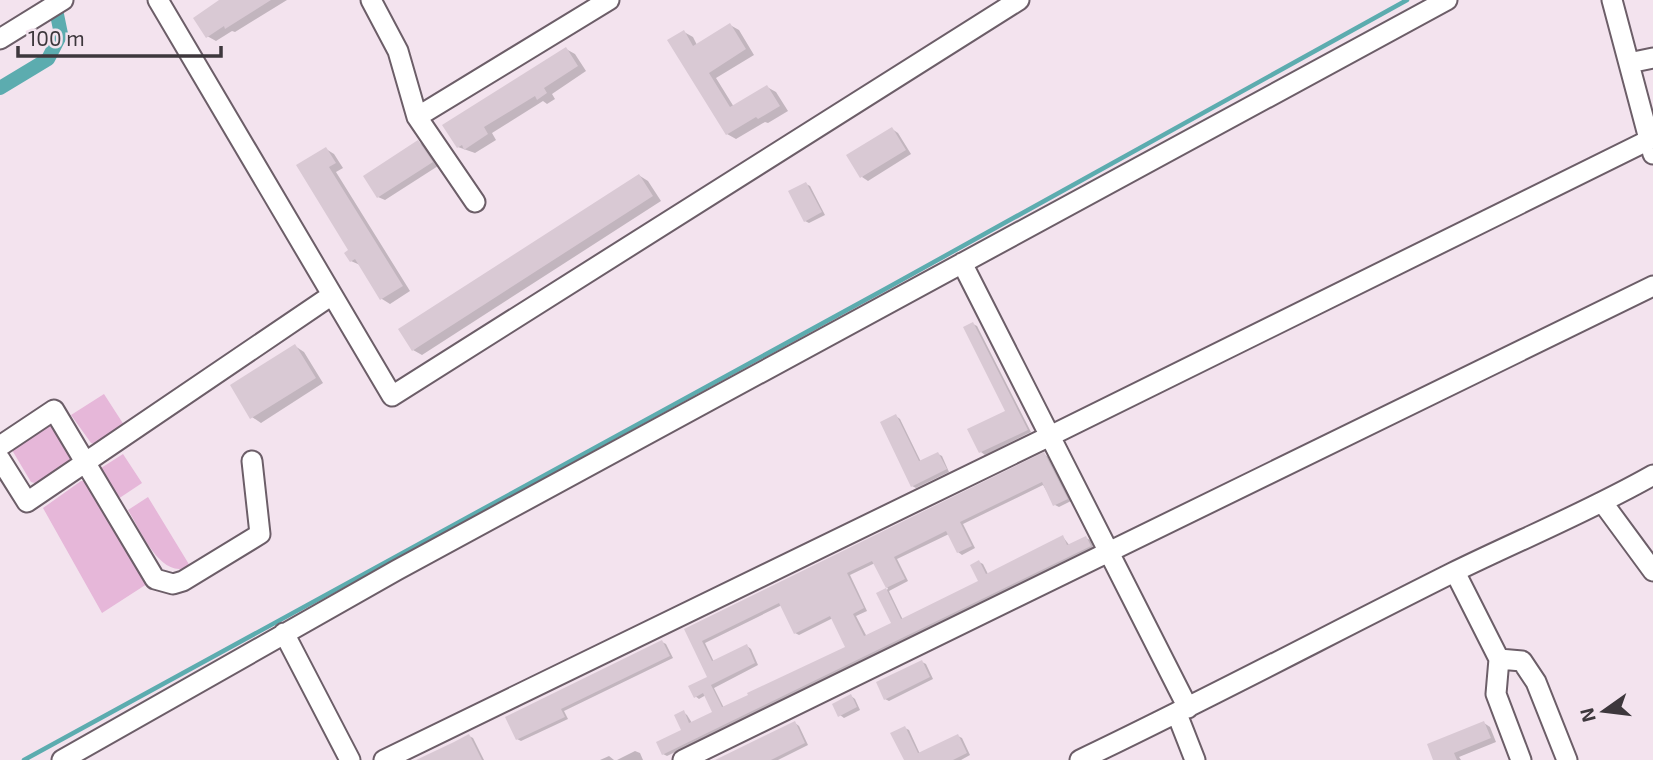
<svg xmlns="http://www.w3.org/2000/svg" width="1653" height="760" viewBox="0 0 1653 760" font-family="'Exo 2',sans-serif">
<rect width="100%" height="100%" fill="#f3e3ee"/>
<path fill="#e6b7d9" d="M 104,394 L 124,425 L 94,444 L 91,443 L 71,415 Z
M 44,425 L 51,426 L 71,457 L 69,464 L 38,484 L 31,482 L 12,450 L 12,445 Z
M 123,454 L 142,483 L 118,499 L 98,470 Z
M 81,481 L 85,481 L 150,582 L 102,613 L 43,508 Z
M 148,497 L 190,566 C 161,582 140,529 128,510 Z"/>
<path fill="#0003" fill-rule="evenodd" d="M 225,0 L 287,0 L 235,32 L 232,31 L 216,41 L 207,36 Z
M 730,25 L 739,30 L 754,55 L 716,78 L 734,107 L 767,87 L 776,92 L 788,111 L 768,123 L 765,122 L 736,139 L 727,134 L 684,32 L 693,37 L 697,45 Z
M 566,49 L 575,54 L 586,71 L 552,94 L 555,99 L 547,104 L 543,101 L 492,133 L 496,140 L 475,153 L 458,147 Z
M 892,129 L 898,133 L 911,154 L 868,181 L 862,177 Z
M 418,142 L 425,146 L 438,166 L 385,200 L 378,197 Z
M 326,149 L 334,154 L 343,168 L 336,172 L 410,291 L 390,304 L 382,299 L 360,265 L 351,261 L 351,251 L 298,166 Z
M 640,176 L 648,181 L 661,201 L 422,355 L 413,350 Z
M 806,184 L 810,186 L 825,215 L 809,223 L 805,221 Z
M 973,324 L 977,326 L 1031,432 L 985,455 L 981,452 L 1007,412 Z
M 295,346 L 304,352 L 323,383 L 261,423 L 252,417 Z
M 896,416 L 900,419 L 921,462 L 938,454 L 942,456 L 949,472 L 916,488 L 912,486 Z
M 1044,454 L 1048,457 L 1071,501 L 1059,507 L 1055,505 L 1043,485 L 963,524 L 975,548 L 962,555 L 958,552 L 949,534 L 897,559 L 908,581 L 889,591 L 903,620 L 980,581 L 979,562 L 983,564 L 988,574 L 1063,537 L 1070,546 L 1086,538 L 1090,540 L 1094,548 L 667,756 L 663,754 L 683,730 L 683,712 L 687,715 L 692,723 L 714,713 L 706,695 L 699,699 L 695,696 L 709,677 L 686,630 ZM 875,563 L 888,589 L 879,594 L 893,624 L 867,637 L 856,616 L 867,611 L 850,575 ZM 782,605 L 795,633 L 799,635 L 833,618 L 847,648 L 724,708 L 714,688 L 758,665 L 751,649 L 747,646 L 714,662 L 705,643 Z
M 662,642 L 666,644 L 673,658 L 564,711 L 568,719 L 521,741 L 517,739 L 507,718 Z
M 922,662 L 926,664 L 933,679 L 889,701 L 885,699 Z
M 851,696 L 855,699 L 860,710 L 844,718 L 840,715 Z
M 795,723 L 799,726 L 808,745 L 778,760 L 719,760 Z
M 1484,723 L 1490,727 L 1496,742 L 1459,757 L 1461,760 L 1435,760 Z
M 905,728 L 909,730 L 920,754 L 958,736 L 962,738 L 970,755 L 961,760 L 905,760 Z
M 469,736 L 473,738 L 484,760 L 420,760 Z
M 635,751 L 640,753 L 643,760 L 617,760 Z
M 609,756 L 614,760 L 600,760 Z"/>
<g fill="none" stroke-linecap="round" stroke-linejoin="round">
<path stroke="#5cacaf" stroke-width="4.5" d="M 24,760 L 887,288 L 1407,0"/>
<path stroke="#5cacaf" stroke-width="14" d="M 0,88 L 48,59 L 61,34 L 54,0"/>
</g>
<path fill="#d9c9d4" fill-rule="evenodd" d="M 219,0 L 271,0 L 225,29 L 224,26 L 206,38 L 193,18 Z
M 730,23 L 746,49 L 709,73 L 730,107 L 767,85 L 780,106 L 758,119 L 756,117 L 726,135 L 667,40 L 684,30 L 693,46 Z
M 566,47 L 578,66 L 544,88 L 547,93 L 537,100 L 535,96 L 484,127 L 488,134 L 464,150 L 462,145 L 457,148 L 442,125 Z
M 892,127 L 906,150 L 860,178 L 846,155 Z
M 418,140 L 433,162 L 377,198 L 363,176 Z
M 326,147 L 336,163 L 329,167 L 403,286 L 380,300 L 355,259 L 350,262 L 344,253 L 348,250 L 296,165 Z
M 639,174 L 653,196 L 412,351 L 398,329 Z
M 806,182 L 822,212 L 804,222 L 788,191 Z
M 973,322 L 1028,430 L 979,453 L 967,429 L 1005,411 L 963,327 Z
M 295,344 L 316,378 L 250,419 L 230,385 Z
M 896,414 L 919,461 L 938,452 L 947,469 L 911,487 L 880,422 Z
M 1044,452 L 1068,499 L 1053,506 L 1042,482 L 960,522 L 972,546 L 957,553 L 946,531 L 894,557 L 905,579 L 886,588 L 901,619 L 978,581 L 970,565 L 979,560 L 986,574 L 1063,535 L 1067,545 L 1086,536 L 1091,546 L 662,755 L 656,742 L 681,730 L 674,715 L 684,710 L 689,723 L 712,712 L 703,693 L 694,698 L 688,686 L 707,677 L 684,629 ZM 872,561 L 886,588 L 876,593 L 891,623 L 864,636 L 853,614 L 864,608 L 847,573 ZM 779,603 L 794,634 L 830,616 L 845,647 L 747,693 L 748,695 L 722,707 L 711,685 L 755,663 L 747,644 L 712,661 L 702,641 Z
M 662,640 L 670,656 L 561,709 L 565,717 L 516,740 L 505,717 Z
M 922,660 L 930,677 L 884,700 L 876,682 Z
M 851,694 L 857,707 L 838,717 L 832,704 Z
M 795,721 L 805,743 L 771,760 L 715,760 Z
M 1484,721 L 1491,738 L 1454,753 L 1457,760 L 1433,760 L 1427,744 Z
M 905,726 L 918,753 L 958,734 L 967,753 L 953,760 L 904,760 L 890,733 Z
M 469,734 L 482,760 L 416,760 L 454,742 Z"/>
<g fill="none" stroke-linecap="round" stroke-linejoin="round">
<g stroke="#6c5e68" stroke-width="23">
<path id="minor" d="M 158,0 L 392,396 L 1019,0
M 371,0 L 398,51 L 417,117 L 475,202
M 1612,0 L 1653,154
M 0,39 L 63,0
M 1629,63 L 1653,58
M 417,117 L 609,0
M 962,263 L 1188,708
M 0,446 L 54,410 L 155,579 L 173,584 L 183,581 L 260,534 L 252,461
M 0,459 L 27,502 L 332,295
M 1603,503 L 1653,571
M 1455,572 L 1499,659 L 1496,694 L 1521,760
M 284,633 L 350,760
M 1499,659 L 1522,661 L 1536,682 L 1567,760
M 1177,714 L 1195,760
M 62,760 L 397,570 L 1447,0
M 384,760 L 1050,436 L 1649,140
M 683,760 L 1653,286
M 1080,760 C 1206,700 1328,635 1452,573 C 1519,540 1588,512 1653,475"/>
</g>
<use href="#minor" stroke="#fff" stroke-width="19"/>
</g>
<g transform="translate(1604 711) rotate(256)" stroke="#f3e3ee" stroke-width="5" paint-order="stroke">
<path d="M0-5L12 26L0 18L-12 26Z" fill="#3d373c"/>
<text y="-10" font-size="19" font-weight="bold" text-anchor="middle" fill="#3d373c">N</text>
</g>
<path d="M18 46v10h203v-10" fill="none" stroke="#3d373c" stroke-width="3.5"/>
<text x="28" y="46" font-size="21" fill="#3d373c" stroke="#f3e3ee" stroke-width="5" paint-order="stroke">100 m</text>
</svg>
